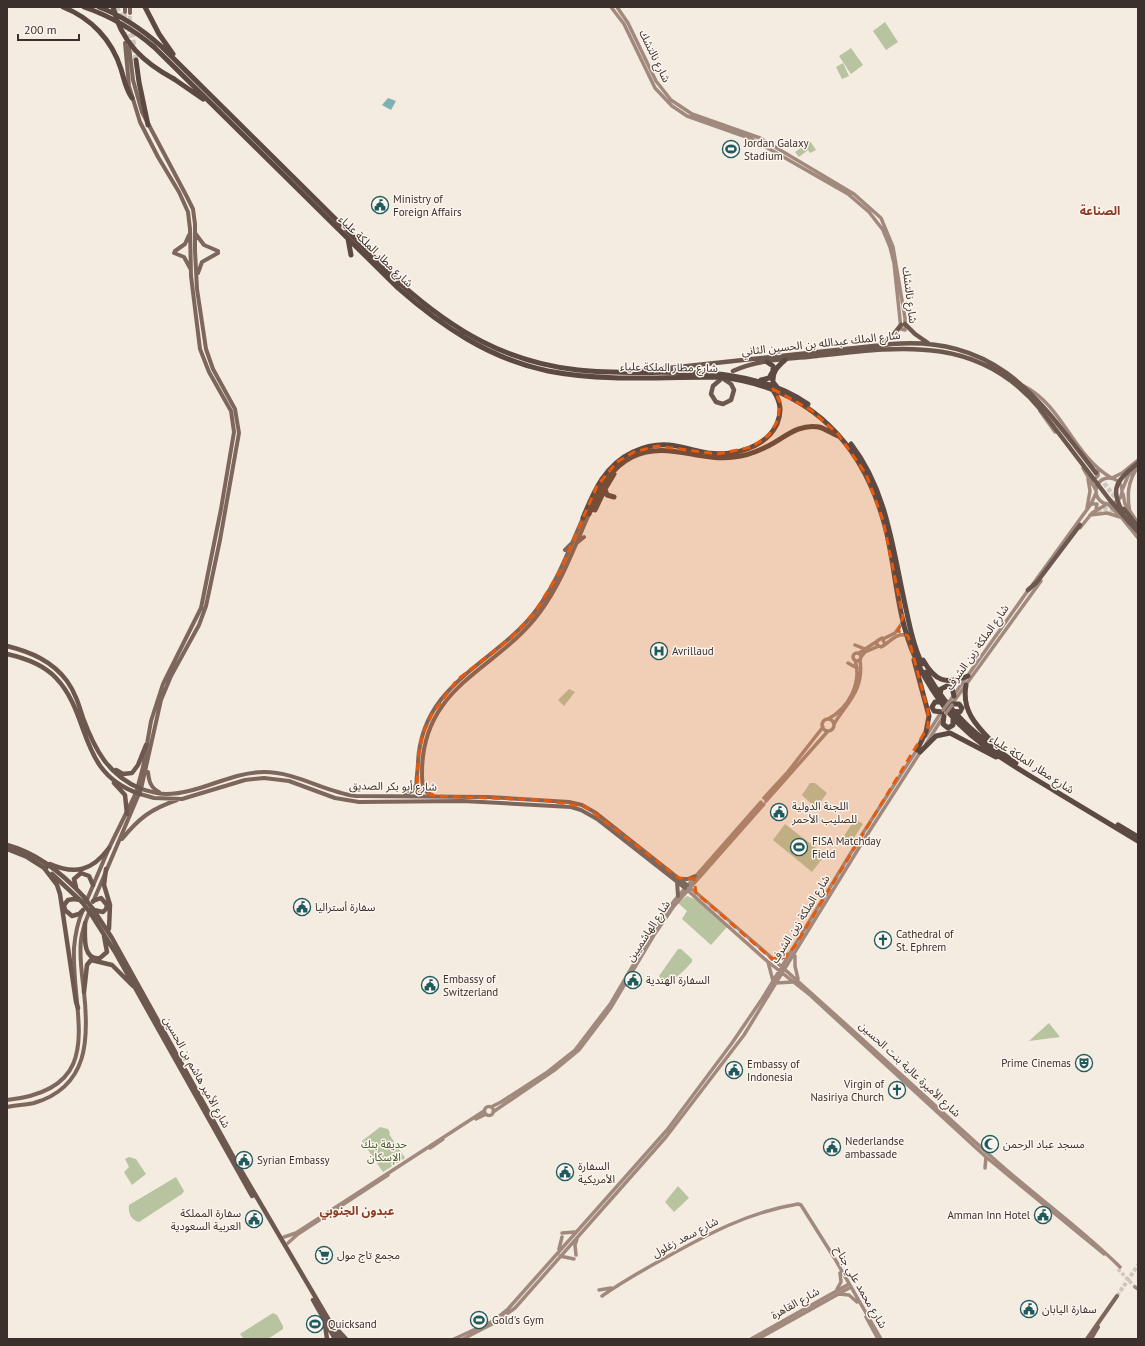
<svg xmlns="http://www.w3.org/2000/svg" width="1145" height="1346" viewBox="0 0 1145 1346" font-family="'PT Sans','Noto Sans Arabic',sans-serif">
<rect width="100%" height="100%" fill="#f4ebe1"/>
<path fill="#b8c4a0" d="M 885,22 L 898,42 L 886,50 L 873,31 Z
M 851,48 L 863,65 L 851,74 L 839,56 Z
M 843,63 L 849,76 L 842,79 L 836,67 Z
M 810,141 L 816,150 L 810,153 L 808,150 L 799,157 L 795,152 Z
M 569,689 L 575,692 L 564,706 L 558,700 Z
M 810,783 L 815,783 L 827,793 L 816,808 L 802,795 Z
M 855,819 L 863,824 L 848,847 L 840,842 Z
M 785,824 L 825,855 L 812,872 L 773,840 Z
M 687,896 L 697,900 L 727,927 L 711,945 L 682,919 L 687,911 L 678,903 Z
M 678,949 L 681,949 L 692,959 L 692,962 C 684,970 673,985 661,980 L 659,976 Z
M 1049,1023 L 1060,1037 L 1029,1041 Z
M 380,1127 L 388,1129 L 390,1133 L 389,1134 L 405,1158 L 383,1172 L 362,1141 Z
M 129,1157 L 136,1159 L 146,1174 L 132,1185 L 124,1172 L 129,1167 L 125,1159 Z
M 176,1177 L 184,1191 L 182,1194 L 139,1222 C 131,1220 128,1213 129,1205 Z
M 678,1186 L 689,1198 L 674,1212 L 665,1202 Z
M 273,1313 L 277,1315 L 283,1326 L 283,1329 L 268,1339 L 244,1339 L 240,1334 Z"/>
<path fill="#7fb0b2" d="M 388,98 L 396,101 L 391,110 L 382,105 Z"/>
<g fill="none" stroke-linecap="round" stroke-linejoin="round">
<path stroke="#cfc6bd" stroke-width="3.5" stroke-dasharray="3.5 2" stroke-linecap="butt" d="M 1118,1269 L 1135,1287"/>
<path stroke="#cfc6bd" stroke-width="4" stroke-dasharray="4 2" stroke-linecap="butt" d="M 125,36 L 125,12
M 129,44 L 130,13
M 1117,1296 L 1138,1265"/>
<path stroke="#cfc6bd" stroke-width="4.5" stroke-dasharray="4.5 2" stroke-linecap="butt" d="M 1096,473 L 1118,501
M 1097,511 L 1105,509 L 1117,511"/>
<path stroke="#cfc6bd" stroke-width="5" stroke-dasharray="5 2.5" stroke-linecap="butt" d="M 116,7 L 132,33 L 136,60"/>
<path stroke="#a18a7d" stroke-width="3.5" d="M 611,7 L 624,24 L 655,88 L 672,106 L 687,116 L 752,139 L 848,194 L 869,212 L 883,230 L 890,247 L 894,263 L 901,329 L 905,330 L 905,318 L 893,247 L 881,218 L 854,194 L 760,138 L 692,114 L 671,100 L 656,81 L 628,23 L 617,7
M 1024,386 C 1062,405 1074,456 1110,477
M 1040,411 L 1055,432
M 1083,468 L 1096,490
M1096 491a13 13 0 1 1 26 0a13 13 0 1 1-26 0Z
M 1112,478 L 1122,473 L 1138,460
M 1093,480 L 1098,476 L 1098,469
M 1123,488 L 1128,476 L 1135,469
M 1123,494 L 1125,504 L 1138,523
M 1091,504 L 1097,504 L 1096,510
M 1108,504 L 1121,517 L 1138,538
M 1087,508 L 1090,491 L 1088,479
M 1130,513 C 1127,496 1127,482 1138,467
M 1090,515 L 1107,513 L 1120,517
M 1080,528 L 1092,513 L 1107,504
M 1033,584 L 1091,504 L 1096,493
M 883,639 L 895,633 L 903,622
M 885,644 L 882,638 L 877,641 L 877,645 L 881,647 C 890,643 896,631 908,636
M 855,645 L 865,649
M853 657a4 4 0 1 1 8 0a4 4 0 1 1-8 0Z
M 859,653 L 876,642
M 861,657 L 865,652 L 879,646
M 848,663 L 857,668
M 949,702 L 1029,589
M 952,704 L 1041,581
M 828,719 C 849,708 862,683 855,660
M822 725a6 6 0 1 1 12 0a6 6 0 1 1-12 0Z
M 834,724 C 849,700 864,690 860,659
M 926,736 L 942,711
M 926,744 L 943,717
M 764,798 L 787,773 L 823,727
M 766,801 L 828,731
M 687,885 C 792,973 892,1067 994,1159 C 1035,1196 1081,1228 1120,1267
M 685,888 L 767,961 L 810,995 L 986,1157 L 1104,1254
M 795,956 L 795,966 L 798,979
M 772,959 L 782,958 L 788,954
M 768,962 L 773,981
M 776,983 L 793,982
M484.5 1111a4.5 4.5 0 1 1 9 0a4.5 4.5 0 1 1-9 0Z
M 491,1107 L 501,1102 L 546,1073 L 575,1050 L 611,1003 L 652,933 L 674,901 L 761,802
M 493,1112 L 556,1069 L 579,1050 L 610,1009 L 654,935 L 674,906 L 764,804
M 476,1119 L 486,1114
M 430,1148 L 443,1139
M 985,1168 L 986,1157
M 562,1233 L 575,1232
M 284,1237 L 296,1233 L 484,1111
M 288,1243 L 298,1234 L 388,1175
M 559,1249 L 562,1237
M 576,1255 L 575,1245 L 577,1239
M 560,1256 L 574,1259
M 1135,1287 L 1138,1289
M 837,1289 L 841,1282 L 840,1273
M 599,1290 L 611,1288
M 839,1294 L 849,1295 L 857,1302
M 602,1296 C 622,1282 643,1270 665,1258 C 708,1234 749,1212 798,1204 L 801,1205 L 835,1259 L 881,1339
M 866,1317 L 878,1339
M 454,1339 L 493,1321 L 508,1309 L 667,1130 L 732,1043 L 762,999 L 863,833 L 918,748
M 463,1339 L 496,1322 L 515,1308 L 666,1137 L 744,1035 L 865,838 L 921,751
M 751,1339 L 849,1284
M 758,1339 L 851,1287"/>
<path stroke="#7d675c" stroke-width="4" d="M 125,7 L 125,12
M 130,7 L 130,13
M 195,233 L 204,245 L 218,251
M 175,251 L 185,244 L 189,235
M 174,253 L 184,257 L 190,268
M 198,273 L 202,262 L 218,253
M 578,542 L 584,537
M 565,550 L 571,544
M 148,772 C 149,781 150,787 159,792
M 422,787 L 421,792 L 417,792 C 415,783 418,771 418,762 C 422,683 493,665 534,613 C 557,584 568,551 583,518
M 141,789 C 149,791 157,794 166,794 C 200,794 230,772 264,772 C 297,772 324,792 356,796 L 488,797 L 569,802 L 582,805 L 596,813 L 687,885
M 140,794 L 154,798 L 182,799 L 245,780 L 264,778 L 289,781 L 335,798 L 359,802 L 463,801 L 571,807 L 581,810 L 597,819 L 685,888
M 405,794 L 412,791 L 416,785
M 432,795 C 422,792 422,782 422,773 C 422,684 497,671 540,612 C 562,582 574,548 589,514
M 122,839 C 139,818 151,809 177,800
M 680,879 L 688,879 L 695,876
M 677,881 L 678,896
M 86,902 L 109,848 L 136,793 L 143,767 L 151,721 L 163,684 L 201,608 L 221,509 L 234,432 L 231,411 L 209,372 L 200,349 L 191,276 L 190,229 L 188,212 L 179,192 L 158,157 L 140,122 L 129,86 L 125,43
M 93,902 L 141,789 L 161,700 L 171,676 L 199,625 L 206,606 L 220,540 L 239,433 L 235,409 L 213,369 L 206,349 L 197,289 L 195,251 L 195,224 L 193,209 L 186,195 L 142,112 L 133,80 L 129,46
M 7,1100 C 110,1089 71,1016 74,948 C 75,936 78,921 83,910
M 7,1107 C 16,1105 26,1105 34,1103 C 89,1087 89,1038 84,992 C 82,975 79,957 81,940 C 82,930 86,920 90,910
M 1087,1339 L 1117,1296
M 1091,1339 L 1098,1327"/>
<path stroke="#6c584f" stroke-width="4.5" d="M 905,324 L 915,334 L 928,343
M 881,344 L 894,334 L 901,325
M 641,371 L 892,344 C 999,336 1038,398 1096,473
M 733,371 C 759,359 789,359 817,356 C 902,346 980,335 1041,410
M 720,380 L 713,386 L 711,394 L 716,402 L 723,404 L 731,400 L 734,390 L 731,384 L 722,378
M 1124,509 L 1138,527
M 1129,522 L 1138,532
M 1028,590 L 1037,582 L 1080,525
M 7,646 C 31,652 52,661 67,681 C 75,692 79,705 83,718 C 95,750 108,775 141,789
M 7,654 C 25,658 43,664 56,678 C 92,716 77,773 140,794
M 116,770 L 123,774 L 132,773 L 138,765 L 146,745
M 114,783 L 125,795 L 127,814
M 7,845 C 37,853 64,875 84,897
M 7,849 L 27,857 L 46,869
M 50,864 C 75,875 92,871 109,848
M 44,868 L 57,885 L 60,894 L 76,1002 L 78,1008
M 106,869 L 104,885 L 110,905 L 109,929
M 52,874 L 82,902
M 76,887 L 74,879 L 81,873 L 89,876 L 93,885
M 80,900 L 74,899 L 68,900 L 64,905 L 65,910 L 72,916 L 79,914 L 83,910
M 93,901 L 101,898 L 107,905 L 106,909 L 103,912 L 94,910
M 93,909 L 112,938 L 239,1167 L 340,1339
M 91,914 L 115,952 L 252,1196
M 85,923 C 85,935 82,961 100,958 L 107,952 L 104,936
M 84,992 L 87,965 L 91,960 L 112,965 L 133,986
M 313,1300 L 335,1339
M 325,1325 L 327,1339
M 335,1327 L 346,1339"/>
<path stroke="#5c4a42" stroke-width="5" d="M 63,7 C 91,18 112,40 121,69 C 124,79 126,90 132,98
M 84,7 C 110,16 133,29 154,47 L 398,288 C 441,326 490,359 548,371 C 604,382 663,377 721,377 C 810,388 864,443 886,530 C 896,571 897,618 915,657 C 921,672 930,687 940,701 C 967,741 1014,766 1055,791 C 1083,808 1110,824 1138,841
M 99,7 C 123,16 143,30 162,47 L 401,284 C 454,331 506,362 578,370 C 656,379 739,357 808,404
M 145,7 L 159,34 L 173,54
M 136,60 L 139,82 L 148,125
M 174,79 L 203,99
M 348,239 L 351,255
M 761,380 L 769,378 L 773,371 L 773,366 L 767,362
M 777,387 L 773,382 C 772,372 778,366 785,360
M 851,444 C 888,492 893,552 906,609 C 910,628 914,647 922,664
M 605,489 L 607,495 L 614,497
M 595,510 L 605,489 L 614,474
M 589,514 C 599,492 608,469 632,457 C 666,440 699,462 734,457 C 745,456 756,452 766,447 C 783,439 798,423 819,427 C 826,429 831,433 838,436
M 583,518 C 594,491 605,465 633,452 C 644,447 657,444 669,445 C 682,446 695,451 708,453 C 732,456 765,449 777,424 C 782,412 781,402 773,390
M 914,660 L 929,716 L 926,732 L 917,750
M 923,660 C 935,681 945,685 968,676
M 926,672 C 950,714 976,736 1016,763
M 966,685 C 961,713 979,728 997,747
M 940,696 L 941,689 L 947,686 L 952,688 L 954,696
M 940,702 L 935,702 L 932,707 L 934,711 L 942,712
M 952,711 L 960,712 L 962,708 L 959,704 L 953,704
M 944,716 L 943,724 L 948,728 L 953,725 L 953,717
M 920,752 L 936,736 L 950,733 L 996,757
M 1118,825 L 1138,837"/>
<path stroke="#a18a7d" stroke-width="3.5" d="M 943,710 L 949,702
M 946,713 L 952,705"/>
<path stroke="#6c584f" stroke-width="4.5" d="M 1041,410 L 1109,499 L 1129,522
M 1123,512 C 1108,487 1119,479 1138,463
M 84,897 L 93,909
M 82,902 L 91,914"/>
<path stroke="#5c4a42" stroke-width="5" d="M 113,7 C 121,42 144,63 174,79"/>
</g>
<path fill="#e8590c" fill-opacity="0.2" stroke="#e8590c" stroke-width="3" stroke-dasharray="8 5" stroke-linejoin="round" d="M 773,389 L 811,410 L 838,434 L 866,474 L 883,520 L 903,617 L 898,631 L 908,636 L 928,711 L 928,727 L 795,946 L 785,957 L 772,959 L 696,893 L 694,879 L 679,878 L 586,807 L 542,800 L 436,796 L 417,791 L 418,758 L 422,736 L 432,714 L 457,680 L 512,637 L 535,612 L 560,571 L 597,486 L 617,462 L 634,452 L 657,446 L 717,454 L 752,447 L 769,435 L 778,420 L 780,402 Z"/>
<defs>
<g id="stadium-ring" transform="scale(0.9)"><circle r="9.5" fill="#fbf5ee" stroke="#1f5a5e" stroke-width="1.5"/><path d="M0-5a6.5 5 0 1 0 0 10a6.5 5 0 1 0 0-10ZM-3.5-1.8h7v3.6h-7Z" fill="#1f5a5e"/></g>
<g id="civic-ring" transform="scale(0.9)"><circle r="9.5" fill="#fbf5ee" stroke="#1f5a5e" stroke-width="1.5"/><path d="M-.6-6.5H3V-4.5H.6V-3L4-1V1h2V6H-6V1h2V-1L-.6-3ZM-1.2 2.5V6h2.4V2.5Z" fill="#1f5a5e"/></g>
<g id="hospital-ring" transform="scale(0.9)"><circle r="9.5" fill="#fbf5ee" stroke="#1f5a5e" stroke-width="1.5"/><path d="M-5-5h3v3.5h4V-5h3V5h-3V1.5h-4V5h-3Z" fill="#1f5a5e"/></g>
<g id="church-ring" transform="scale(0.9)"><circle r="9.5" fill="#fbf5ee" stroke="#1f5a5e" stroke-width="1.5"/><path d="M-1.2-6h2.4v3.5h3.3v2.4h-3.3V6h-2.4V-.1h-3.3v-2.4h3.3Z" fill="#1f5a5e"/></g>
<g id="theatre-ring" transform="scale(0.9)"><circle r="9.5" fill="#fbf5ee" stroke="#1f5a5e" stroke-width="1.5"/><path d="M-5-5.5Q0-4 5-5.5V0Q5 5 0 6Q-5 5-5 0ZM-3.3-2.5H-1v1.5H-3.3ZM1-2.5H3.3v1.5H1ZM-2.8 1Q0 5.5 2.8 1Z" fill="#1f5a5e"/></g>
<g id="mosque-ring" transform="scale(0.9)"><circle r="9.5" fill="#fbf5ee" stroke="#1f5a5e" stroke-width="1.5"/><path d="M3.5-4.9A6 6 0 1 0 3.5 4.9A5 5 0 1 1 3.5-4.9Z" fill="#1f5a5e"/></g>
<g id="supermarket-ring" transform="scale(0.9)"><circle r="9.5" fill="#fbf5ee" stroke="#1f5a5e" stroke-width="1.5"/><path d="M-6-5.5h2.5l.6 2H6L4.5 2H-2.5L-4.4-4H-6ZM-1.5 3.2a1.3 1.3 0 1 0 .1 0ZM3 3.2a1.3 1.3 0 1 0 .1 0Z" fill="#1f5a5e"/></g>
</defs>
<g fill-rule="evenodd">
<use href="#stadium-ring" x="731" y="149"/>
<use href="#civic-ring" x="380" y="205"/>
<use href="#hospital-ring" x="659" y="651"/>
<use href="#civic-ring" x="779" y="812"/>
<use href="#stadium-ring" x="799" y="847"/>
<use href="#civic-ring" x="302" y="907"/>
<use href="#church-ring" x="883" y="940"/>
<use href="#civic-ring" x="633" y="980"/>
<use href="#civic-ring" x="430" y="985"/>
<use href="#theatre-ring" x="1084" y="1063"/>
<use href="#civic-ring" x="734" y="1070"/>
<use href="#church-ring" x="897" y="1090"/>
<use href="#mosque-ring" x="990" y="1144"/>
<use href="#civic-ring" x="832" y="1147"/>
<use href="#civic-ring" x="244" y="1160"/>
<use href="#civic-ring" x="565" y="1172"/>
<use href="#civic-ring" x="1043" y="1215"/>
<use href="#civic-ring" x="254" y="1219"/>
<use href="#supermarket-ring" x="324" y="1255"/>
<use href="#civic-ring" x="1029" y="1309"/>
<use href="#stadium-ring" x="479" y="1320"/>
<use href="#stadium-ring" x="315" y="1324"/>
</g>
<g text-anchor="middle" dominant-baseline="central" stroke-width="3" stroke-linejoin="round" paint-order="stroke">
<g font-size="11" fill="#3b302b" stroke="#fbf5ee">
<text transform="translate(655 56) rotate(64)">شارع نالتشك</text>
<text transform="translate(376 251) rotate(44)">شارع مطار الملكة علياء</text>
<text transform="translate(910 295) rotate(83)">شارع نالتشك</text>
<text transform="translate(821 343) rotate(-6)">شارع الملك عبدالله بن الحسين الثاني</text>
<text transform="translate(669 367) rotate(1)">شارع مطار الملكة علياء</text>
<text transform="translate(977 647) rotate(-55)">شارع الملكة زين الشرف</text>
<text transform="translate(1032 764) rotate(33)">شارع مطار الملكة علياء</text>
<text transform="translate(393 786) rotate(1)">شارع أبو بكر الصديق</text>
<text transform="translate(800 919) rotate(-58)">شارع الملكة زين الشرف</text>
<text transform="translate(648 931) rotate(-57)">شارع الهاشميين</text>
<text transform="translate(910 1069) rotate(43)">شارع الأميرة عالية بنت الحسين</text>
<text transform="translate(197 1072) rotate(61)">شارع الأمير هاشم بن الحسين</text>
<text transform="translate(685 1237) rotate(-28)">شارع سعد زغلول</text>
<text transform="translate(861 1287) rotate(60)">شارع محمد علي جناح</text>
<text transform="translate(795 1303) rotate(-29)">شارع القاهرة</text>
</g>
<g font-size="11" fill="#3b302b" stroke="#fbf5ee" text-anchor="start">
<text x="744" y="143">Jordan Galaxy<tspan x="744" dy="13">Stadium</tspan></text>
<text x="393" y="199">Ministry of<tspan x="393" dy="13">Foreign Affairs</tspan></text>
<text x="672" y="651">Avrillaud</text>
<text x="792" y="806">اللجنة الدولية<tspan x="792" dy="13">للصليب الأحمر</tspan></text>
<text x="812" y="841">FISA Matchday<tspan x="812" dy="13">Field</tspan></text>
<text x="315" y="907">سفارة أستراليا</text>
<text x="896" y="934">Cathedral of<tspan x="896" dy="13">St. Ephrem</tspan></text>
<text x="443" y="979">Embassy of<tspan x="443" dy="13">Switzerland</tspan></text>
<text x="646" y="980">السفارة الهندية</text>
<text x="1071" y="1063" text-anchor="end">Prime Cinemas</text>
<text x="747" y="1064">Embassy of<tspan x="747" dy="13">Indonesia</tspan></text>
<text x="884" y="1084" text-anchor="end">Virgin of<tspan x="884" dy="13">Nasiriya Church</tspan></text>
<text x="845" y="1141">Nederlandse<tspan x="845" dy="13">ambassade</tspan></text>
<text x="1003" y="1144">مسجد عباد الرحمن</text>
<text x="257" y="1160">Syrian Embassy</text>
<text x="578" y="1166">السفارة<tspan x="578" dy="13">الأمريكية</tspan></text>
<text x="241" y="1213" text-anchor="end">سفارة المملكة<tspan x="241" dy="13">العربية السعودية</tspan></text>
<text x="1030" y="1215" text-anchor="end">Amman Inn Hotel</text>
<text x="337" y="1255">مجمع تاج مول</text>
<text x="1042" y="1309">سفارة اليابان</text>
<text x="492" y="1320">Gold's Gym</text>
<text x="328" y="1324">Quicksand</text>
</g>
<g font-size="11" fill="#4a5a2e" stroke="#fbf5ee">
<text x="384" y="1144">حديقة بنك<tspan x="384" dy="13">الإسكان</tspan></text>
</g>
<g font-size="12" font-weight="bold" fill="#8c3b22" stroke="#fbf5ee">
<text x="1100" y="210">الصناعة</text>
<text x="357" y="1210">عبدون الجنوبي</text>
</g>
</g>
<rect width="1145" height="1346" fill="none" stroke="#3b302b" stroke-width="16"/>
<path d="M18 34v6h61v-6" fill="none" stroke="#3b302b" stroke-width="2"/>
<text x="24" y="34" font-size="12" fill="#3b302b" stroke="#fbf5ee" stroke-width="3" paint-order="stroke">200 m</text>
</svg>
